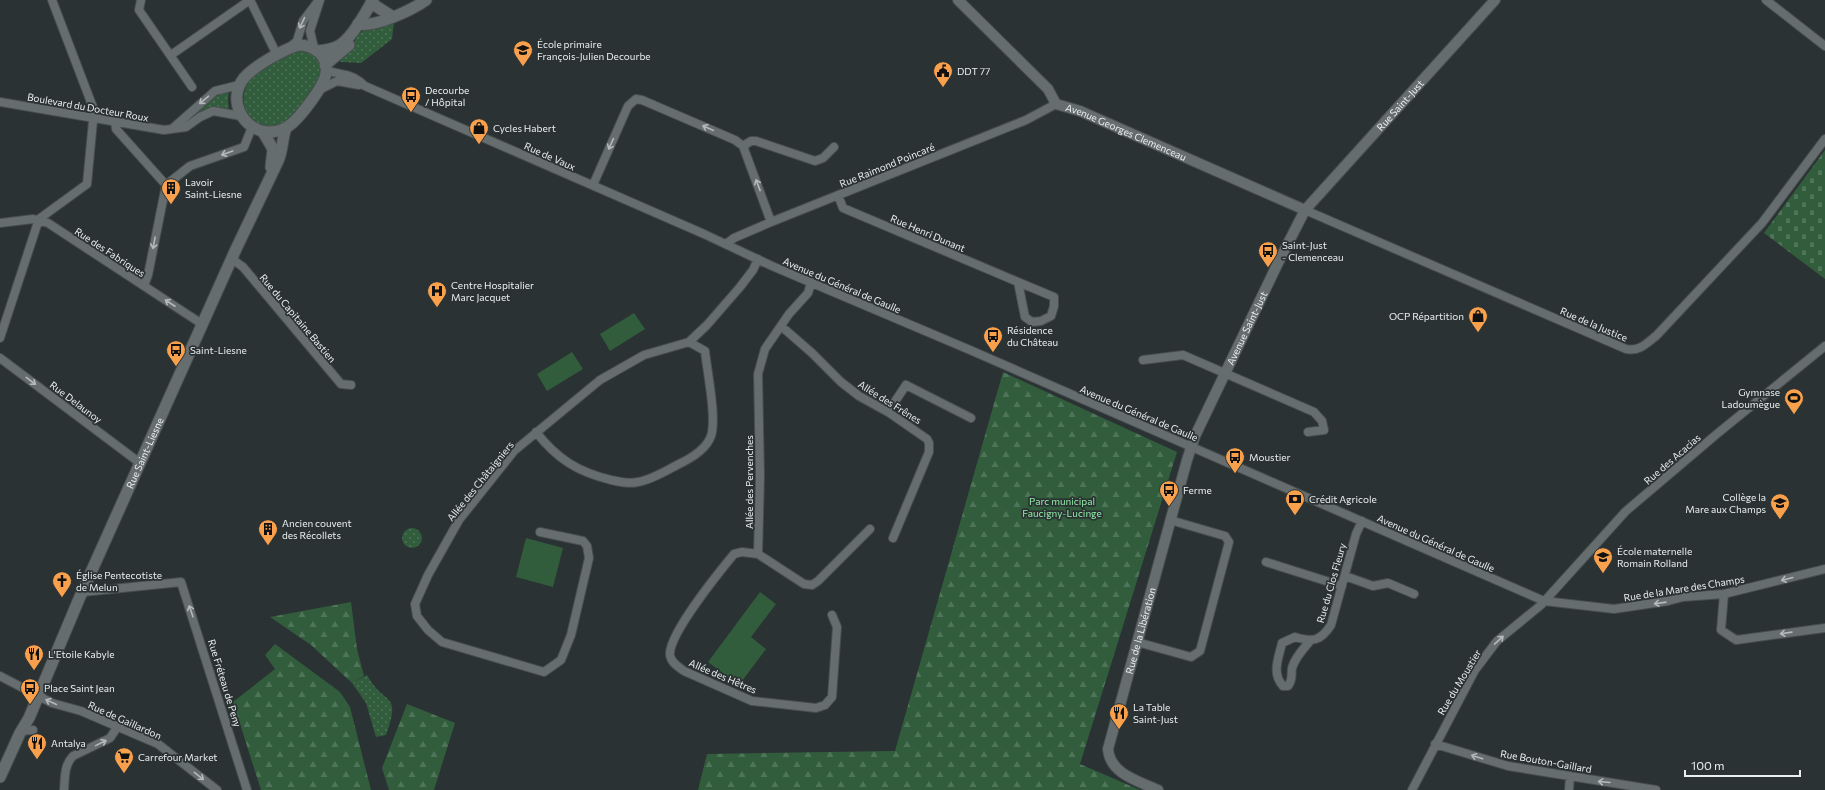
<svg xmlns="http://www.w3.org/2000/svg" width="1825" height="790" viewBox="0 0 1825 790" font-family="Commissioner,sans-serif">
<defs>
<pattern id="grass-dots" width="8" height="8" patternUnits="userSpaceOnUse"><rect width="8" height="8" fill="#315d3d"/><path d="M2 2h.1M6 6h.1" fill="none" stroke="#4f7559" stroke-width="1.8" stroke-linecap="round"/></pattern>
<pattern id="forest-firs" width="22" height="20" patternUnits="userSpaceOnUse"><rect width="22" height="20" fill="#315d3d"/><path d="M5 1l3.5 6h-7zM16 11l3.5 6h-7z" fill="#4f7559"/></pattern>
<pattern id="cemetery-stones" width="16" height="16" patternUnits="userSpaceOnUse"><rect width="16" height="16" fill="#315d3d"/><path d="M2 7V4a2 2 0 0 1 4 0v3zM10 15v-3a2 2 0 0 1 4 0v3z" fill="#4f7559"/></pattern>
</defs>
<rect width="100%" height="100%" fill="#2b3233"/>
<path fill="url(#grass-dots)" d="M 394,21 L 392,39 L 365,60 L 361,63 L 341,62 L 337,59 L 351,48 L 357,36 L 366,28 Z
M 303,50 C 317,55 325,66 318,81 C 310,93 296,118 283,124 C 253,138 229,101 254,75 L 295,51 Z
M 229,91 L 228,101 L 229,109 L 222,109 L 195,116 L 194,115 L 214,97 Z
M402 538a10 10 0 1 1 20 0a10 10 0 1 1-20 0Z
M 367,675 C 384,707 402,690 386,735 L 376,737 L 366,703 L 352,683 Z"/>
<path fill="url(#forest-firs)" d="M 1003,372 L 1177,452 L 1080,764 L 1140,790 L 698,790 L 707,754 L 895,751 Z
M 351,602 L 357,649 L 364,676 L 352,683 L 311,645 L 270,617 Z
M 275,644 L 340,692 L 350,707 L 371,790 L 261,790 L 233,702 L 275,669 L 265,655 Z
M 407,704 L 455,723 L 434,790 L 389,790 L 382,768 Z"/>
<path fill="url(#cemetery-stones)" d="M 1825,150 L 1825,279 L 1764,233 Z"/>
<path fill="#315d3d" d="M 634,313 L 645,329 L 610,351 L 600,334 Z
M 572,352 L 583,369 L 547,391 L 537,374 Z
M 526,538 L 563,548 L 553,587 L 516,577 Z
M 760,592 L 776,604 L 751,637 L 766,649 L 739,685 L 708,662 Z"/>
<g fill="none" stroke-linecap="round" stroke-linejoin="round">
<g stroke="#474d4e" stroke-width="10">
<path id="minor" d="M 141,0 L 139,10 L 192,87
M 250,0 L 277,55
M 1766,0 L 1825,46
M 290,47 L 297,41 L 303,21 L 319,0
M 314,48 L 310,31 L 320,0
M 171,55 L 250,0
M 326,69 C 331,73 335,72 341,74 C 350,75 359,80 365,86 L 704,234 L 772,266 L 970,350 L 1544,601 L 1614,609 L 1668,601 L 1683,597 L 1724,594 L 1825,569
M 319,90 L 337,81 L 359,85
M 0,102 L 164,130 L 186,127 L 200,117 L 213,111 L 241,116
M 115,122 L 116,129 L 166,185
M 173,128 L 215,91 L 239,85
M 743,146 L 751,141 L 756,141 L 815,161 L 823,158 L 834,147
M 743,146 L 771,222
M 593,185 L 628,106 L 636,99 L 642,100 L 735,140 L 743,146
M 838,195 L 843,208 L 1018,282 L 1025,317 L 1032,322 L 1041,321 L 1051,316 L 1054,306 L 1054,297 L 1018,282
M 1305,210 L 1626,349 C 1639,352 1647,343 1656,336 L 1762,223 L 1825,139
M 39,219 L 87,184 L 94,110 L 52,0
M 0,223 L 33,219 L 48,223 L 202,324
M 726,244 L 734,238 L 771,222 L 1026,120 L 1056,104
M 232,259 L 243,267 L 341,384 L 351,385
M 811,283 L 808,293 L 789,314 L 765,349 L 758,374 L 760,476 L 758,554 L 804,584 L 812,585 L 818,581 L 870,529
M 144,286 L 148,275 L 166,185 L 190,166 L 244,147 L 252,127
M 781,326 L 812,353 L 841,382 L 859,396 L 888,412 L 927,439 L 929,443 L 929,452 L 893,538
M 0,338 L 39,219
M 0,358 L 140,463
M 1143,360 L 1183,355 L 1314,412 L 1322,421 L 1324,430 L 1308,432
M 888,412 L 906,385 L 971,418
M 536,432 C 557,459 578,472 611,480 C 620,482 629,484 638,482 C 651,480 666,471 677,465 C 690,459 706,450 711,436 C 717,418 707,371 705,351 L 689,342
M 540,532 L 583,541 L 587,546 L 589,558 L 571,635 L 561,660 L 544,672 L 442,642 L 428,630 L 417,616 L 415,604 L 428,575 L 459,520 L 514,451 L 600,380 L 644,355 L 689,342 L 707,325 L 740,287 L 753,270 L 758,259
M 758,554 L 742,552 L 734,554 C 720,571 668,635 670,655 C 671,663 679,667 684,671 L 752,701 L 816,708 L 825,705 L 832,697 L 837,627 L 832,615
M 1266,562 L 1342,586
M 1345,576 L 1373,586 L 1388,583 L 1414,594
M 83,592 L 181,582 L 247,790
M 1724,594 L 1721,630 L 1736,640 L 1825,628
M 1310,641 C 1303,649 1295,658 1292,668 C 1291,675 1293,680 1288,686 L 1283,686 C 1271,673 1279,657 1282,643 L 1295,637 C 1312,642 1320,642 1331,625 L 1356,534 L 1362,521
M 1137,642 L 1191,657 L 1200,651 L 1229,542 L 1225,536 L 1170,520
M 0,676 L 52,703 L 81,711 L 158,744 L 217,790
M 21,731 L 33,730
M 1435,744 L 1508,766 L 1656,790
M 64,790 C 65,778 64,765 73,756 L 110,738 L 118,726
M 1412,790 L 1475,670 L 1497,641 L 1541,605 L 1626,511 L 1718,433 L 1825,346
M 1569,790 L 1570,776"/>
</g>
<g stroke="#474d4e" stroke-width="12">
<g id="tertiary">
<path id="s1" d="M 958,0 L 1048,89 L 1056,104 L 1080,111 L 1305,210"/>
<path id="s2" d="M 1158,790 C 1138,781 1110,774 1108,749 L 1187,460 L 1195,436 L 1277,265 L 1305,210 L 1495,0"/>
</g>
</g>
<g stroke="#474d4e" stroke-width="13">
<g id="secondary">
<path d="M 371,3 L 393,17"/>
<path d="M 358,24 C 374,28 412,10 426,0"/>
<path d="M 298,45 C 314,45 328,55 326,73 C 325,85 297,123 285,128 C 280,131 273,132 268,132 C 242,130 227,99 244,78 C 254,66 283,50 298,45 Z"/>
<path d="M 317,51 C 323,50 330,50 336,47 C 351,41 365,13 373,0"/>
<path d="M 325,65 L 349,45"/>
<path d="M 263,132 L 273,149 L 271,167"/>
<path id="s3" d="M 0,777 L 20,733 L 29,718 L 79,599 L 236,249 L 278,161 C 283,150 282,138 286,128"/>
</g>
</g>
<use href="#minor" stroke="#656d6e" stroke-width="8"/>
<use href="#tertiary" stroke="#656d6e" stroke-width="10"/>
<use href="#secondary" stroke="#656d6e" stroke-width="11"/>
</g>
<defs><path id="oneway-shaft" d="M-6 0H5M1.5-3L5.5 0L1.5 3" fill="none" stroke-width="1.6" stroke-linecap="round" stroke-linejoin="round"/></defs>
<g stroke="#b4babb">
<use href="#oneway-shaft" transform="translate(302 23) rotate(115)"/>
<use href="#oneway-shaft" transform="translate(204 100) rotate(140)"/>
<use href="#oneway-shaft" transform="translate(708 128) rotate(-156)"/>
<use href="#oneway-shaft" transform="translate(611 144) rotate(114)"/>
<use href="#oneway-shaft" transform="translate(227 153) rotate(160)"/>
<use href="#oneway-shaft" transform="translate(758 185) rotate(-111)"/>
<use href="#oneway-shaft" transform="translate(154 243) rotate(101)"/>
<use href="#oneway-shaft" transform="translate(170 303) rotate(-147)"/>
<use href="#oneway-shaft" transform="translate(31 381) rotate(37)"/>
<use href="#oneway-shaft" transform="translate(1787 579) rotate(166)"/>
<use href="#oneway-shaft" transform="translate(1660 603) rotate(172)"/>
<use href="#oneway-shaft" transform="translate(191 611) rotate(-109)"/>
<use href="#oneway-shaft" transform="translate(1786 633) rotate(172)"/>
<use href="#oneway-shaft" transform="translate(1499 640) rotate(-43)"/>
<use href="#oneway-shaft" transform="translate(51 702) rotate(-155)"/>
<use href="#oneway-shaft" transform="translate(101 743) rotate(-26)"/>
<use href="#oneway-shaft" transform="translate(1477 757) rotate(-162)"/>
<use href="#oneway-shaft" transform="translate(199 776) rotate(38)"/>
<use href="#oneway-shaft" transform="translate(1604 782) rotate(-175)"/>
</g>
<defs>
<g id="school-pin" transform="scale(1)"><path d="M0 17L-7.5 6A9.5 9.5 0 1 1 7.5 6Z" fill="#f8a04b" stroke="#2b3233"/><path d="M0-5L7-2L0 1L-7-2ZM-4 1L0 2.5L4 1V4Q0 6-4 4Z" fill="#111"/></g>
<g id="civic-pin" transform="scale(1)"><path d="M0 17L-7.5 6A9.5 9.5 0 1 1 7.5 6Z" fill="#f8a04b" stroke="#2b3233"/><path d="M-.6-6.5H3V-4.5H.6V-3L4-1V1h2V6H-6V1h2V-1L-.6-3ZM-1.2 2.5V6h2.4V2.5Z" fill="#111"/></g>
<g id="bus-pin" transform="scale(1)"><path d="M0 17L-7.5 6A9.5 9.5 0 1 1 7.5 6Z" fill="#f8a04b" stroke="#2b3233"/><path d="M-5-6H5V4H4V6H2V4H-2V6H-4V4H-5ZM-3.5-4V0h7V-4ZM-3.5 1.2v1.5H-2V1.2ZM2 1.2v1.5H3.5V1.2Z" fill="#111"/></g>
<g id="shop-pin" transform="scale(1)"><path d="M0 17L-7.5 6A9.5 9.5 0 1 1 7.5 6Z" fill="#f8a04b" stroke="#2b3233"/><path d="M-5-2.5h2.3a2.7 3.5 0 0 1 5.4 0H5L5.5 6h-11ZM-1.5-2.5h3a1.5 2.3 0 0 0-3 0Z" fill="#111"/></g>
<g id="building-pin" transform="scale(1)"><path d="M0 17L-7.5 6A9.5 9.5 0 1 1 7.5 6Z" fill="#f8a04b" stroke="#2b3233"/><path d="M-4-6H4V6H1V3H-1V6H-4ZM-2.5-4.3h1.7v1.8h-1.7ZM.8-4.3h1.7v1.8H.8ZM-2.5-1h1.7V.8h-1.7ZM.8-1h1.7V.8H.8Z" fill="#111"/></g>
<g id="hospital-pin" transform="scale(1)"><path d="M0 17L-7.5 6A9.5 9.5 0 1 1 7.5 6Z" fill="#f8a04b" stroke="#2b3233"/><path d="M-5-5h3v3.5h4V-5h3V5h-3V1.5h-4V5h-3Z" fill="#111"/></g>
<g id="stadium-pin" transform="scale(1)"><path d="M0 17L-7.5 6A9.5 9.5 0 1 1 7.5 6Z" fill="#f8a04b" stroke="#2b3233"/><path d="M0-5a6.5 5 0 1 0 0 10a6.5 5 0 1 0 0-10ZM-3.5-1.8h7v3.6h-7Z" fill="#111"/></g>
<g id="bank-pin" transform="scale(1)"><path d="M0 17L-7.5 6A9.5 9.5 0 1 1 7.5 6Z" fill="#f8a04b" stroke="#2b3233"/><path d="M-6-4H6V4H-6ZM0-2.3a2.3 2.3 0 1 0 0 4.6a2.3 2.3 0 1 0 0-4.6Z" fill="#111"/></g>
<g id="church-pin" transform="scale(1)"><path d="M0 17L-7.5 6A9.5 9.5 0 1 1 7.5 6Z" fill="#f8a04b" stroke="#2b3233"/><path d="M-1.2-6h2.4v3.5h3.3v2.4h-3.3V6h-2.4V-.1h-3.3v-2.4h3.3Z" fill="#111"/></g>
<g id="restaurant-pin" transform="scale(1)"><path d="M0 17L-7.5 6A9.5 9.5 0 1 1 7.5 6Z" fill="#f8a04b" stroke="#2b3233"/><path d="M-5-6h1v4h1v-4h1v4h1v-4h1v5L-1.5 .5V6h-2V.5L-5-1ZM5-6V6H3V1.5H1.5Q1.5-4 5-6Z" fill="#111"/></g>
<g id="supermarket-pin" transform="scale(1)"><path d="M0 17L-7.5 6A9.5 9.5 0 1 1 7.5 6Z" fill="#f8a04b" stroke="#2b3233"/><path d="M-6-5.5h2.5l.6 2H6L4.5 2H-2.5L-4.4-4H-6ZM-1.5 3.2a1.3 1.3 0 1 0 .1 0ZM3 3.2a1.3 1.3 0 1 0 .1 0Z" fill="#111"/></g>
</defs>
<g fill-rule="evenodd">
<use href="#school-pin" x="523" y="50"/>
<use href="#civic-pin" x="943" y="71"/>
<use href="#bus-pin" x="411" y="96"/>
<use href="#shop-pin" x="479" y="128"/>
<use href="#building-pin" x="171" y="188"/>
<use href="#bus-pin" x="1268" y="251"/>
<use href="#hospital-pin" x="437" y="291"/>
<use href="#shop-pin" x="1478" y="316"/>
<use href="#bus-pin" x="993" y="336"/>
<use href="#bus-pin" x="176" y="350"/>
<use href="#stadium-pin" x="1794" y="398"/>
<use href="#bus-pin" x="1235" y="457"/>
<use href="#bus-pin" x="1169" y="490"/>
<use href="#bank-pin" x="1295" y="499"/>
<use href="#school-pin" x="1780" y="503"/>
<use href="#building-pin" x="268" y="529"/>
<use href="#school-pin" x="1603" y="557"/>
<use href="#church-pin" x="62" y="581"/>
<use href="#restaurant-pin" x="34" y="654"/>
<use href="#bus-pin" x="30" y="688"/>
<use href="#restaurant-pin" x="1119" y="713"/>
<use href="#restaurant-pin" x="37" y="743"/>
<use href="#supermarket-pin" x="124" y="757"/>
</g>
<g text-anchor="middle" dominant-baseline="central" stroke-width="3.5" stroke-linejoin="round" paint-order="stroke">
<g font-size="10" fill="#e9eeee" stroke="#2b3233" text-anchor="start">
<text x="537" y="44">École primaire<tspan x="537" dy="12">François-Julien Decourbe</tspan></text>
<text x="957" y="71">DDT 77</text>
<text x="425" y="90">Decourbe<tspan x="425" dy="12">/ Hôpital</tspan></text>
<text x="493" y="128">Cycles Habert</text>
<text x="185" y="182">Lavoir<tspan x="185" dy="12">Saint-Liesne</tspan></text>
<text x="1282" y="245">Saint-Just<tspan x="1282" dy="12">- Clemenceau</tspan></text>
<text x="451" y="285">Centre Hospitalier<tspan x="451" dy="12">Marc Jacquet</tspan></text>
<text x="1464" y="316" text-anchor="end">OCP Répartition</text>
<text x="1007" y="330">Résidence<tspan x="1007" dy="12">du Château</tspan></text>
<text x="190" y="350">Saint-Liesne</text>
<text x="1780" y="392" text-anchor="end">Gymnase<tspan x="1780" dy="12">Ladoumègue</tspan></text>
<text x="1249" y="457">Moustier</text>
<text x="1183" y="490">Ferme</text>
<text x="1766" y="497" text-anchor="end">Collège la<tspan x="1766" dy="12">Mare aux Champs</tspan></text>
<text x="1309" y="499">Crédit Agricole</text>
<text x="282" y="523">Ancien couvent<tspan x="282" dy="12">des Récollets</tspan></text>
<text x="1617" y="551">École maternelle<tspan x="1617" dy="12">Romain Rolland</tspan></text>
<text x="76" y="575">Église Pentecotiste<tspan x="76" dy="12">de Melun</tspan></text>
<text x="48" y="654">L'Etoile Kabyle</text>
<text x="44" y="688">Place Saint Jean</text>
<text x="1133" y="707">La Table<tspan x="1133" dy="12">Saint-Just</tspan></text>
<text x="51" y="743">Antalya</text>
<text x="138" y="757">Carrefour Market</text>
</g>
<g font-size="10" fill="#e9eeee" stroke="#2b3233">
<text stroke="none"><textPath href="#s2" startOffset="786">Rue Saint-Just</textPath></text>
<text transform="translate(88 107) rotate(10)">Boulevard du Docteur Roux</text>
<text stroke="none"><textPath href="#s1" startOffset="219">Avenue Georges Clemenceau</textPath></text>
<text transform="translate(550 156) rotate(24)">Rue de Vaux</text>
<text transform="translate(887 165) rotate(-22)">Rue Raimond Poincaré</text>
<text transform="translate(928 233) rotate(23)">Rue Henri Dunant</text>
<text transform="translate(110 252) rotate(33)">Rue des Fabriques</text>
<text transform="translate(842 285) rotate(23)">Avenue du Général de Gaulle</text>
<text transform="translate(298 318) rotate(50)">Rue du Capitaine Bastien</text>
<text transform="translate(1594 324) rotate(23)">Rue de la Justice</text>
<text stroke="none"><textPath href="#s2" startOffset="513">Avenue Saint-Just</textPath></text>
<text transform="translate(76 402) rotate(37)">Rue Delaunoy</text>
<text transform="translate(890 402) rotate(32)">Allée des Frênes</text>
<text transform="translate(1139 413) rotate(23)">Avenue du Général de Gaulle</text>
<text stroke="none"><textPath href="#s3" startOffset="355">Rue Saint-Liesne</textPath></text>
<text transform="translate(1672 459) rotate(-41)">Rue des Acacias</text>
<text transform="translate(480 481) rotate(-51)">Allée des Châtaigniers</text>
<text transform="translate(749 482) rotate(-90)">Allée des Pervenches</text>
<text transform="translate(1436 543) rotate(24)">Avenue du Général de Gaulle</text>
<text transform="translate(1331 583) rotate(-74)">Rue du Clos Fleury</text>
<text transform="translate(1684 588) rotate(-9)">Rue de la Mare des Champs</text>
<text stroke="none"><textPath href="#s2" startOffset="191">Rue de la Libération</textPath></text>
<text transform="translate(723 676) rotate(23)">Allée des Hêtres</text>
<text transform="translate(1459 682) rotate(-59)">Rue du Moustier</text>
<text transform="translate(225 683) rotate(73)">Rue Fréteau de Peny</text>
<text transform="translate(125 720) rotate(24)">Rue de Gaillardon</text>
<text transform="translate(1546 761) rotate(10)">Rue Bouton-Gaillard</text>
</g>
<g font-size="10" fill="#91eca7" stroke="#2b3233">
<text x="1062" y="501">Parc municipal<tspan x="1062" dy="12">Faucigny-Lucinge</tspan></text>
</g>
</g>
<path d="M1685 770v6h115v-6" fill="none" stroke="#e9eeee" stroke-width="2"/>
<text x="1691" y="770" font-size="12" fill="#e9eeee" stroke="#2b3233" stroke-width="3" paint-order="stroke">100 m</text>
</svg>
